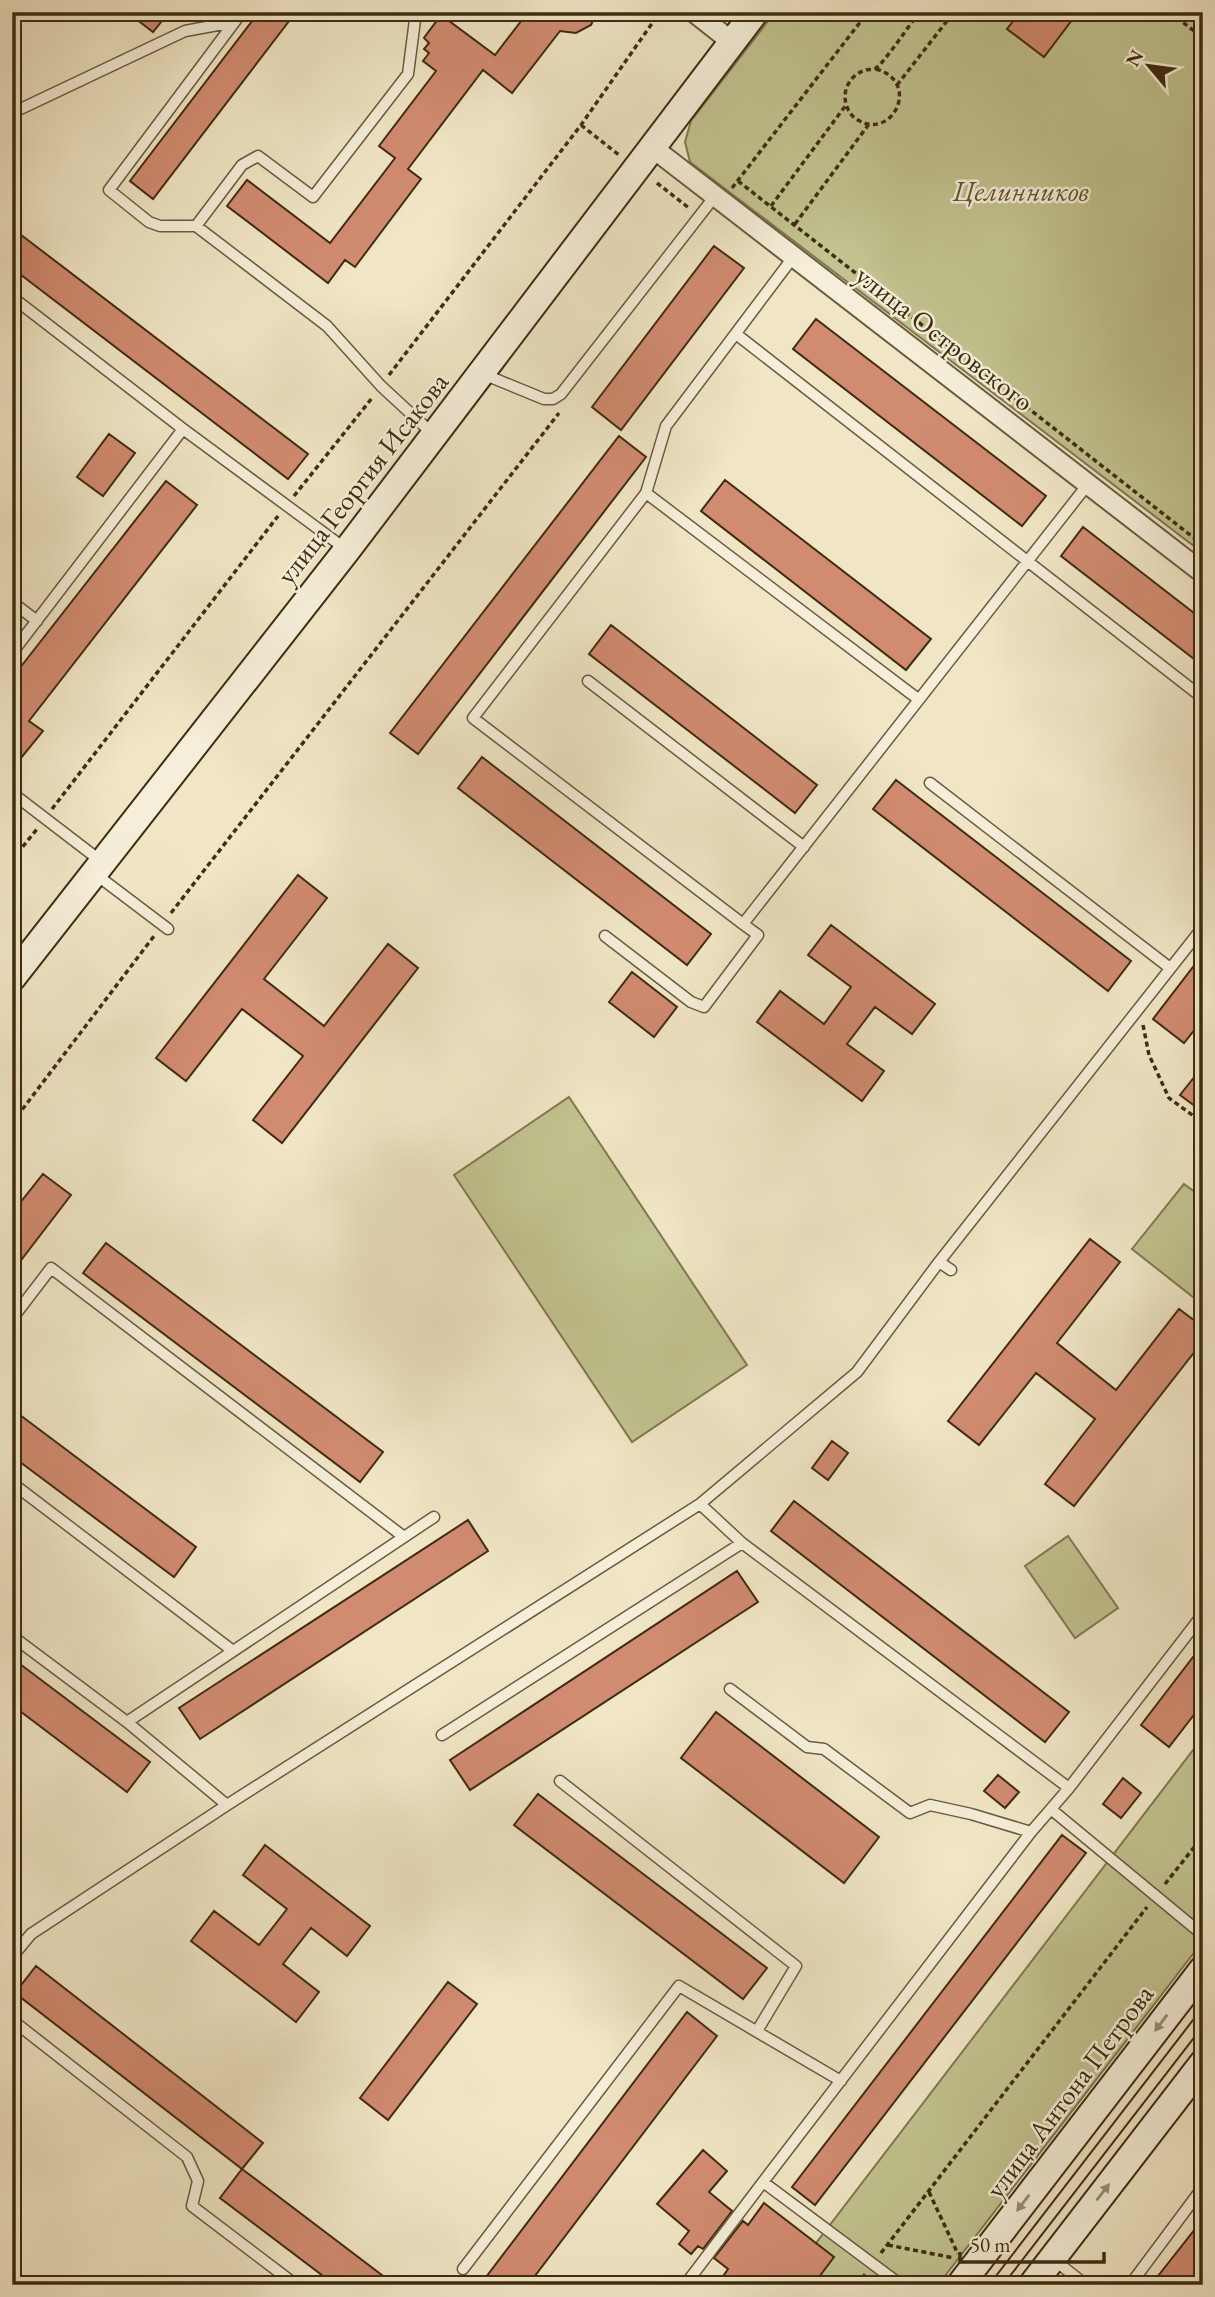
<svg xmlns="http://www.w3.org/2000/svg" width="1215" height="2297" viewBox="0 0 1215 2297" font-family="'EB Garamond',serif">
<rect width="100%" height="100%" fill="#f0e6c5"/>
<filter id="stains"><feTurbulence type="fractalNoise" baseFrequency=".00286" numOctaves="4"/><feColorMatrix values="0 0 0 0 .2 0 0 0 0 .09 0 0 0 0 .02 0 0 0 .5 -.17"/></filter>
<radialGradient id="worn" r=".72"><stop offset=".6" stop-color="#630" stop-opacity="0"/><stop offset="1" stop-color="#630" stop-opacity=".3"/></radialGradient>
<path fill="#c1c390" stroke="#807850" stroke-width="2" d="M 775,12 L 1203,12 L 1203,553 L 690,162 L 685,142 L 691,121 Z
M 569,1097 L 747,1365 L 632,1442 L 454,1175 Z
M 1184,1184 L 1203,1198 L 1203,1305 L 1132,1249 Z
M 1068,1536 L 1118,1608 L 1075,1638 L 1025,1566 Z
M 1203,1737 L 1203,1941 L 938,2285 L 784,2285 Z"/>
<path fill="#d18b71" stroke="#3f2c11" stroke-width="2" d="M 127,12 L 169,12 L 153,32 Z
M 259,12 L 296,12 L 153,199 L 130,181 Z
M 528,12 L 597,12 L 591,25 L 576,33 L 560,31 L 512,93 L 483,70 L 408,169 L 421,179 L 355,267 L 345,260 L 328,283 L 227,206 L 247,180 L 330,243 L 395,158 L 379,146 L 436,71 L 423,61 L 429,53 L 424,49 L 429,43 L 424,38 L 441,15 L 495,55 Z
M 1020,12 L 1078,12 L 1044,57 L 1007,29 Z
M 12,228 L 308,454 L 288,479 L 12,268 Z
M 714,246 L 744,268 L 621,430 L 592,407 Z
M 816,319 L 1046,496 L 1022,526 L 793,349 Z
M 109,434 L 135,453 L 103,496 L 77,477 Z
M 619,436 L 646,457 L 418,754 L 390,733 Z
M 725,480 L 931,639 L 906,670 L 701,511 Z
M 166,481 L 197,505 L 29,721 L 43,731 L 12,769 L 12,678 Z
M 1083,527 L 1203,620 L 1203,666 L 1061,556 Z
M 611,625 L 817,785 L 795,813 L 589,654 Z
M 482,757 L 711,934 L 687,965 L 458,788 Z
M 896,780 L 1131,961 L 1108,991 L 873,809 Z
M 298,875 L 327,898 L 264,979 L 324,1026 L 388,944 L 418,968 L 282,1143 L 253,1120 L 303,1056 L 242,1009 L 186,1081 L 156,1058 Z
M 831,925 L 935,1004 L 912,1034 L 875,1007 L 847,1044 L 884,1071 L 862,1101 L 757,1022 L 780,991 L 824,1024 L 851,987 L 808,955 Z
M 1203,954 L 1203,1019 L 1184,1043 L 1153,1019 Z
M 632,972 L 677,1007 L 654,1037 L 609,1002 Z
M 1203,1066 L 1203,1112 L 1180,1095 Z
M 43,1174 L 71,1195 L 12,1272 L 12,1213 Z
M 1090,1239 L 1120,1262 L 1057,1343 L 1116,1390 L 1179,1309 L 1203,1327 L 1203,1341 L 1074,1506 L 1045,1484 L 1095,1419 L 1036,1373 L 979,1445 L 948,1421 Z
M 106,1243 L 383,1452 L 360,1482 L 83,1273 Z
M 12,1409 L 196,1547 L 174,1577 L 12,1456 Z
M 832,1441 L 848,1453 L 828,1480 L 812,1468 Z
M 794,1501 L 1069,1712 L 1045,1742 L 771,1531 Z
M 468,1520 L 488,1551 L 200,1739 L 179,1708 Z
M 737,1571 L 758,1602 L 470,1790 L 450,1760 Z
M 1203,1644 L 1203,1703 L 1169,1747 L 1141,1725 Z
M 12,1658 L 150,1762 L 127,1792 L 12,1705 Z
M 716,1712 L 879,1837 L 844,1883 L 681,1758 Z
M 998,1775 L 1019,1792 L 1005,1808 L 984,1791 Z
M 1123,1778 L 1141,1793 L 1121,1818 L 1103,1804 Z
M 538,1794 L 767,1968 L 743,1999 L 514,1825 Z
M 1062,1835 L 1086,1853 L 815,2205 L 792,2187 Z
M 265,1845 L 370,1926 L 347,1956 L 311,1928 L 283,1964 L 319,1992 L 296,2022 L 191,1941 L 214,1911 L 259,1945 L 287,1909 L 243,1875 Z
M 36,1966 L 263,2143 L 242,2169 L 15,1993 Z
M 448,1982 L 477,2004 L 388,2120 L 360,2098 Z
M 687,2012 L 717,2036 L 528,2285 L 480,2285 Z
M 703,2150 L 727,2171 L 709,2192 L 732,2211 L 703,2249 L 698,2246 L 691,2254 L 679,2244 L 689,2231 L 657,2204 Z
M 242,2169 L 395,2285 L 335,2285 L 220,2198 Z
M 764,2203 L 834,2257 L 813,2285 L 717,2285 L 728,2269 L 714,2258 L 743,2221 L 748,2225 Z
M 1203,2219 L 1203,2285 L 1151,2285 Z"/>
<g fill="none" stroke-linecap="round" stroke-linejoin="round">
<g stroke="#6b5a3e" stroke-width="13">
<path id="lane" d="M 221,12 L 234,22
M 242,12 L 109,190 L 149,222 L 160,226 L 196,226 L 327,326 L 381,386 L 434,435
M 12,113 L 185,31 L 234,22
M 196,226 L 242,165 L 258,156 L 313,197 L 408,74 L 416,12
M 12,297 L 183,429 L 347,550
M 736,334 L 1203,698
M 483,374 L 544,399 L 553,399 L 561,394 L 715,196
M 646,493 L 918,699
M 12,602 L 37,621
M 12,653 L 183,429
M 588,681 L 804,847
M 930,783 L 1170,968
M 12,793 L 102,862
M 94,873 L 168,929
M 743,924 L 473,718 L 646,493 L 666,426 L 794,256
M 605,936 L 691,1002 L 704,1007 L 758,935 L 743,924 L 1088,484
M 939,1262 L 951,1270
M 12,1319 L 51,1268 L 404,1537
M 12,1483 L 233,1651
M 700,1504 L 742,1543 L 1069,1788
M 12,1636 L 127,1722
M 730,1689 L 807,1747 L 824,1749 L 910,1813 L 930,1805 L 971,1814 L 1031,1832
M 442,1735 L 742,1543
M 560,1781 L 796,1966 L 757,2031
M 227,1805 L 127,1722 L 434,1517
M 1052,1810 L 1203,1935
M 12,1957 L 31,1934 L 227,1805 L 700,1504 L 857,1372 L 939,1262 L 1203,927
M 12,2020 L 187,2157 L 198,2181 L 192,2206 L 296,2285
M 763,2182 L 1031,1832 L 1069,1788 L 1203,1614
M 1053,2259 L 1086,2285
M 463,2269 L 679,1986 L 841,2081
M 12,2279 L 19,2285
M 685,2285 L 763,2182 L 901,2285
M 1130,2285 L 1203,2187"/>
</g>
<g stroke="#6b5a3e" stroke-width="23">
<path id="street" d="M 694,12 L 732,42
M 653,148 L 1203,573"/>
</g>
<g stroke="#3f2c11" stroke-width="30">
<path id="secondary" d="M 12,978 L 347,550 L 755,12
M 960,2285 L 1203,1969
M 1032,2285 L 1203,2063"/>
</g>
<path stroke="#3f2c11" stroke-width="3.5" stroke-dasharray="5 3.5" stroke-linecap="butt" d="M 1170,12 L 1203,38
M 876,69 C 922,82 892,141 858,120 C 852,117 848,111 846,104 C 842,89 851,74 866,70 C 868,69 874,70 876,68 C 883,64 912,22 919,12
M 897,85 L 954,12
M 581,125 L 619,155
M 738,181 L 1203,545
M 657,183 L 689,208
M 732,188 L 868,12
M 771,206 L 846,105
M 795,224 L 869,124
M 389,375 L 581,125 L 660,12
M 294,496 L 372,398
M 52,809 L 278,516
M 12,860 L 37,829
M 171,913 L 559,413
M 1143,1025 L 1149,1055 L 1169,1098 L 1203,1123
M 12,1123 L 154,936
M 1165,1884 L 1203,1836
M 929,2192 L 958,2254
M 888,2245 L 954,2258
M 881,2253 L 1147,1907
M 857,2285 L 866,2273"/>
<use href="#lane" stroke="#f5efd9" stroke-width="10"/>
<use href="#street" stroke="#f5efd9" stroke-width="19"/>
<use href="#secondary" stroke="#f5efd9" stroke-width="26"/>
<path stroke="#3f2c11" stroke-width="2" d="M 989,2285 L 1203,2007
M 1003,2285 L 1203,2026"/>
</g>
<defs><path id="oneway-solid" d="M-6-.8H1V-3.2L6.5 0L1 3.2V.8H-6Z" transform="scale(1.75)"/></defs>
<g fill="#9a8e75">
<use href="#oneway-solid" transform="translate(1161 2023) rotate(127)"/>
<use href="#oneway-solid" transform="translate(1103 2192) rotate(-52)"/>
<use href="#oneway-solid" transform="translate(1023 2203) rotate(127)"/>
</g>
<g text-anchor="middle" dominant-baseline="central" stroke-width="5" stroke-linejoin="round" paint-order="stroke">
<g font-size="28" font-style="italic" fill="#605231" stroke="#f5efd9">
<text x="1021" y="191">Целинников</text>
</g>
<g font-size="28" fill="#3f2c11" stroke="#f5efd9">
<text transform="translate(945 338) rotate(38)">улица Островского</text>
<text transform="translate(362 478) rotate(-52)">улица Георгия Исакова</text>
<text transform="translate(1069 2091) rotate(-53)">улица Антона Петрова</text>
</g>
</g>
<rect width="1215" height="2297" fill="none" stroke="#f0e6c5" stroke-width="42"/>
<rect x="14" y="14" width="1187" height="2269" fill="none" stroke="#3f2c11" stroke-width="3.5"/>
<rect x="21" y="21" width="1173" height="2255" fill="none" stroke="#3f2c11" stroke-width="2"/>
<g transform="translate(1149 66) rotate(299)" stroke="#f5efd9" stroke-width="5" paint-order="stroke">
<path d="M0-5L12 26L0 18L-12 26Z" fill="#3f2c11"/>
<text y="-10" font-size="19" font-weight="bold" text-anchor="middle" fill="#3f2c11">N</text>
</g>
<path d="M960 2252v10h144v-10" fill="none" stroke="#3f2c11" stroke-width="3.5"/>
<text x="970" y="2252" font-size="21" fill="#3f2c11" stroke="#f5efd9" stroke-width="5" paint-order="stroke">50 m</text>
<rect width="100%" height="100%" filter="url(#stains)"/>
<rect width="100%" height="100%" fill="url(#worn)"/>
</svg>
